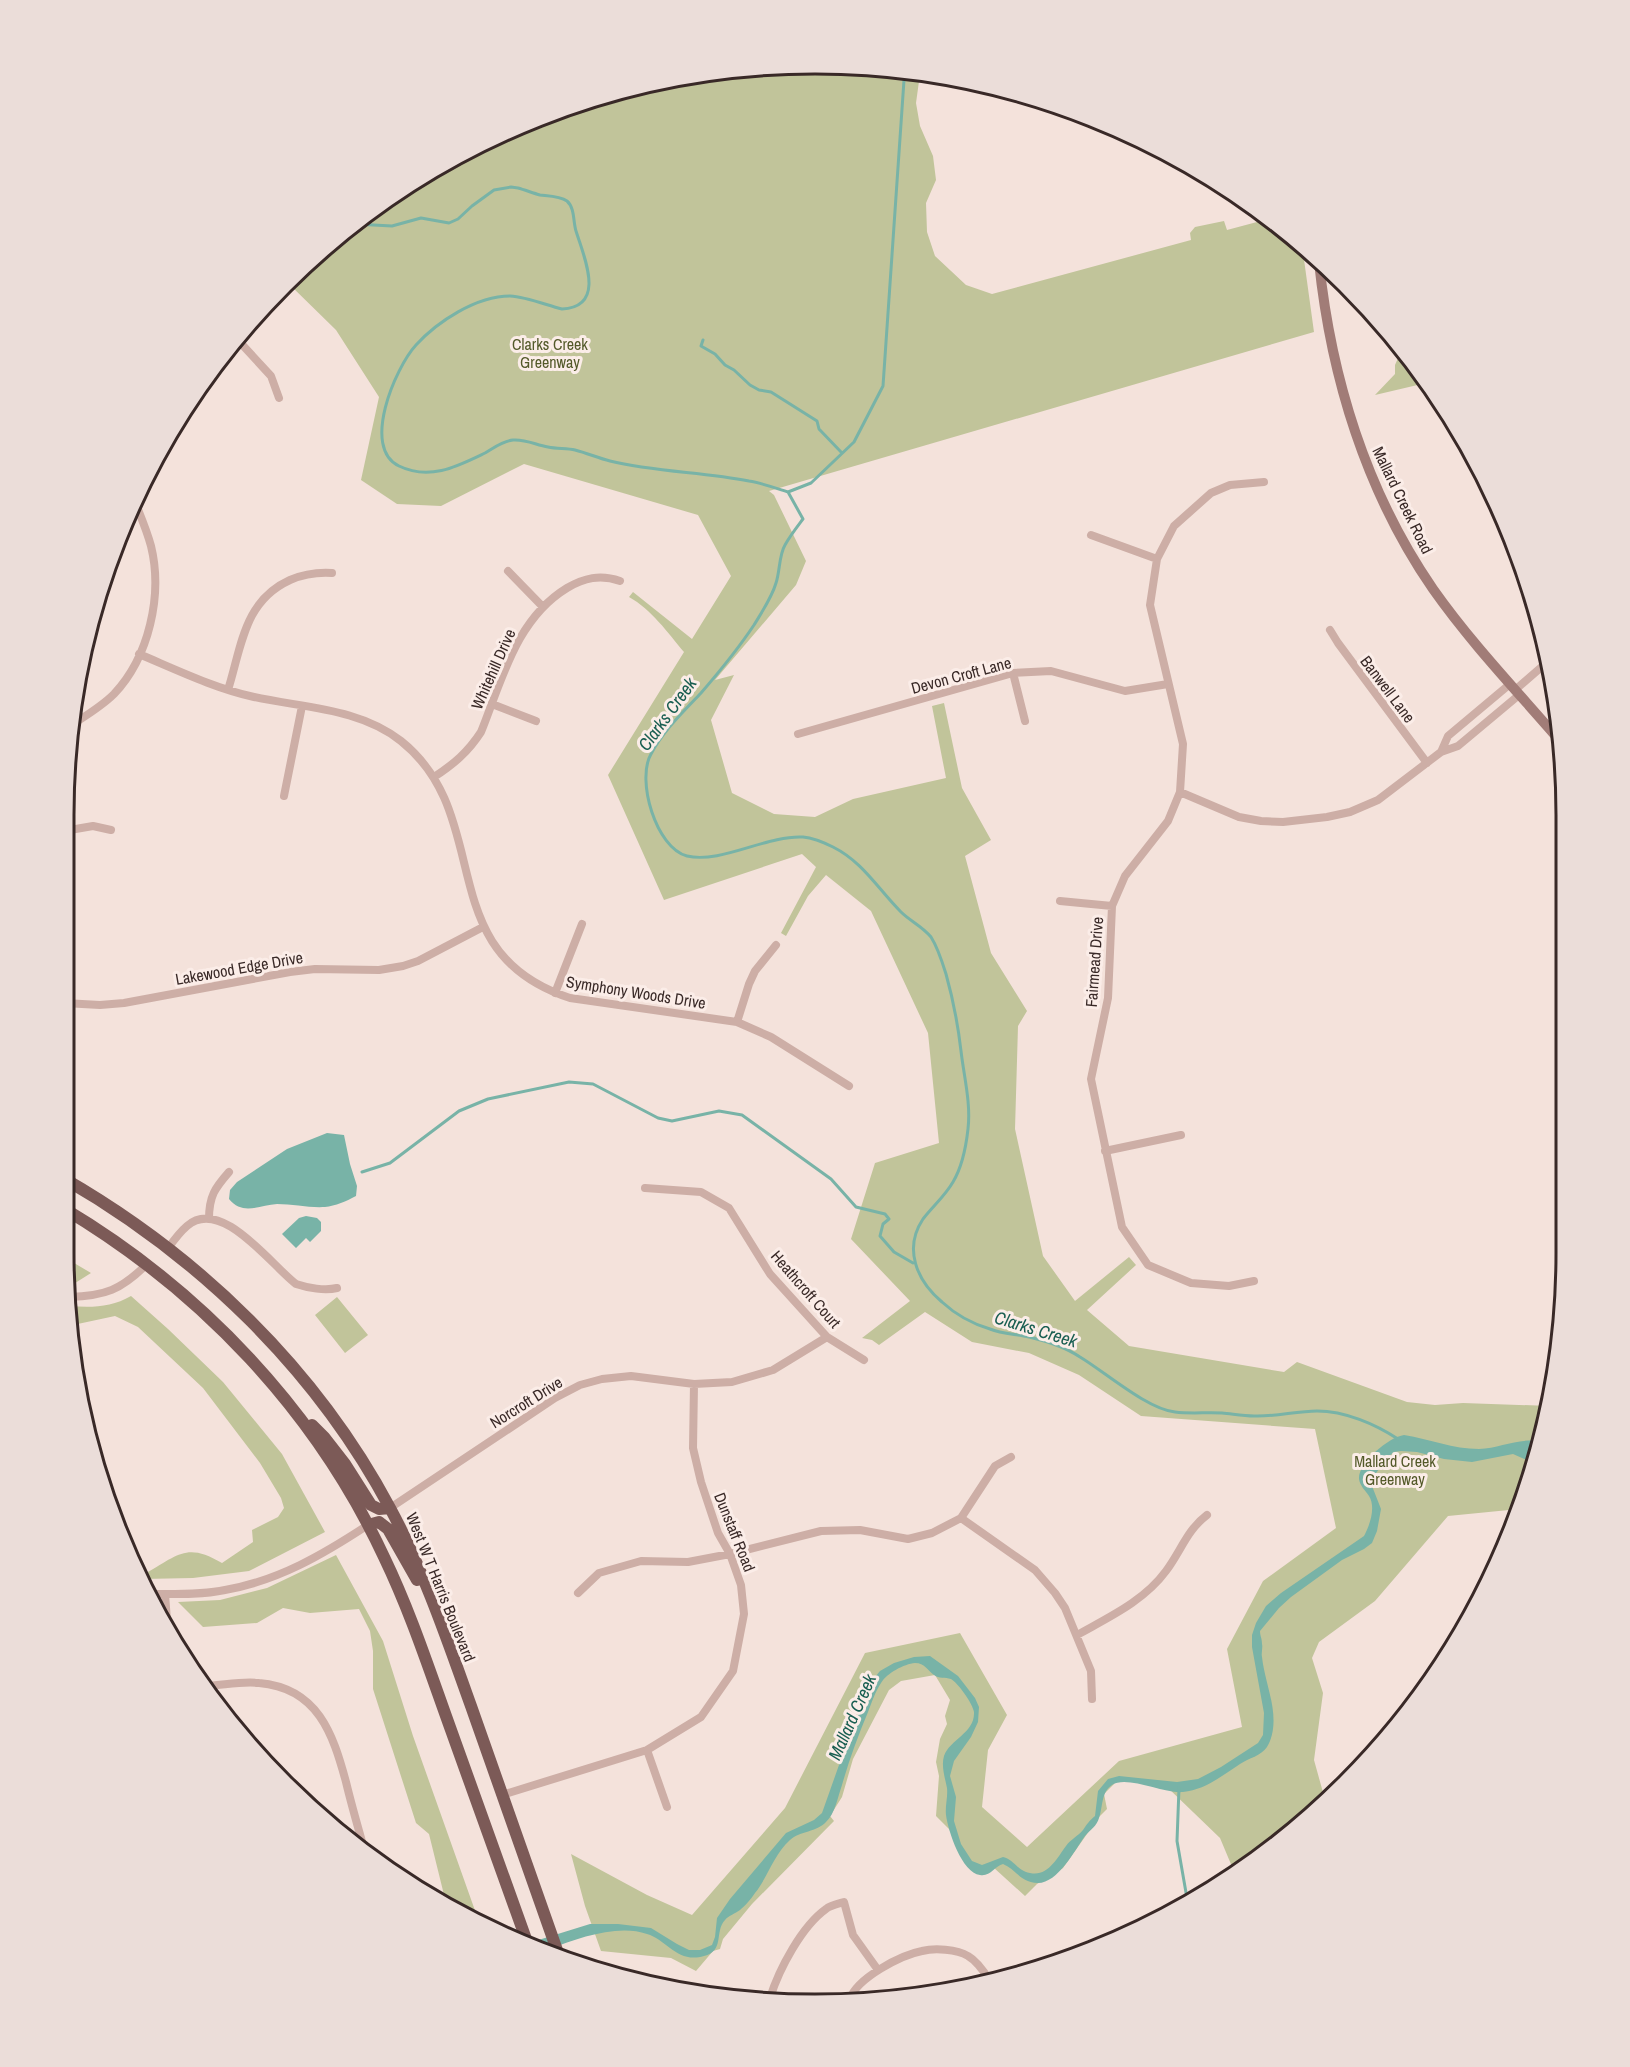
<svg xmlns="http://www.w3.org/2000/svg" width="1630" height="2067" viewBox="0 0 1630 2067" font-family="'Archivo Narrow',sans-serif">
<rect width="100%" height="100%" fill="#f4e2db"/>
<path fill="#c1c49a" d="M 864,65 L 920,74 L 916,103 L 920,126 L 933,156 L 936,180 L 926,203 L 927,232 L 935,256 L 966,285 L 992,294 L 1191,240 L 1190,233 L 1195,227 L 1224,221 L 1227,230 L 1272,218 L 1302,245 L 1314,332 L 769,491 L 774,495 L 806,561 L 796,585 L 715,680 L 734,675 L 711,720 L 732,793 L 774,814 L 815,817 L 853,799 L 946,778 L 932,706 L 944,703 L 962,788 L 991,840 L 965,856 L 991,953 L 1027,1011 L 1018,1026 L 1015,1129 L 1043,1256 L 1075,1301 L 1129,1257 L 1136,1265 L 1087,1310 L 1129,1346 L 1284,1372 L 1297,1362 L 1407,1402 L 1435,1405 L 1463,1403 L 1550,1406 L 1519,1509 L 1448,1516 L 1375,1601 L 1319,1642 L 1312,1658 L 1323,1693 L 1314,1760 L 1324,1796 L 1326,1800 L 1311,1817 L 1233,1873 L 1233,1869 L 1220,1838 L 1166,1786 L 1118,1780 L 1104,1794 L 1107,1809 L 1099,1817 L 1063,1868 L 1037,1884 L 1025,1896 L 993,1867 L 972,1868 L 949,1829 L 936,1816 L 939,1776 L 936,1762 L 940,1739 L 947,1724 L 945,1716 L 950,1700 L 935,1675 L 901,1681 L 889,1690 L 853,1759 L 842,1797 L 830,1816 L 834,1821 L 752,1904 L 723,1939 L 720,1949 L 713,1951 L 696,1971 L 671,1958 L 601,1951 L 585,1906 L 571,1854 L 647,1895 L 692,1915 L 785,1808 L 865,1653 L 960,1633 L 1007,1715 L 988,1750 L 982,1807 L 1027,1847 L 1119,1761 L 1242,1727 L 1227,1649 L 1263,1581 L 1336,1528 L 1315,1429 L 1141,1416 L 1079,1375 L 1029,1353 L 972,1342 L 925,1312 L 879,1345 L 872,1340 L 862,1338 L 910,1301 L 851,1239 L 875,1163 L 939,1143 L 928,1033 L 871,911 L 826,875 L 808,896 L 786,936 L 781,933 L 816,867 L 802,854 L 664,900 L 608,775 L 684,652 C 668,633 651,609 629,597 L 633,592 L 692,639 L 731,576 L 698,515 L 524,464 L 441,506 L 397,504 L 361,480 L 379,397 L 336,330 L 288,283 L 319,249 L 439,164 L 573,103 L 717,69 Z
M 1402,349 L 1426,383 L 1375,395 L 1395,374 L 1395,365 Z
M 64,1257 L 91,1273 L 72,1285 L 67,1279 Z
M 131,1296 L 168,1329 L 223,1382 L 282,1454 L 325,1532 L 249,1571 L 193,1578 L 143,1579 L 140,1571 L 146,1573 C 178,1555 187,1542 222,1563 L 253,1542 L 252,1530 L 278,1517 L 284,1508 L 281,1498 L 260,1463 L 203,1388 L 138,1327 L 115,1316 L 73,1325 L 70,1306 C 92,1308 112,1307 131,1296 Z
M 337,1297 L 368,1335 L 345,1353 L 315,1315 Z
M 336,1555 L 383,1641 L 413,1736 L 478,1919 L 444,1905 L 446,1903 L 429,1834 L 416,1823 L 373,1689 L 373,1651 L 370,1631 L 359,1609 L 310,1613 L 283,1608 L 257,1623 L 203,1627 L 178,1602 L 220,1600 L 267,1588 Z"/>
<path fill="#78b3a7" d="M 327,1133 L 344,1135 L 350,1164 L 357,1186 L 356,1196 C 347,1201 335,1206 325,1207 C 309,1208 293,1204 277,1204 C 259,1205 243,1216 229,1199 L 230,1190 L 237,1182 L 287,1149 Z
M 306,1216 L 317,1218 L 321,1222 L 321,1231 L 310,1242 L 306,1238 L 296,1248 L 282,1234 L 299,1218 Z
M 1404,1435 C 1430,1439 1453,1449 1479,1449 C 1500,1448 1518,1438 1540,1441 L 1533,1463 L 1513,1454 L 1472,1462 L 1444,1459 L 1417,1452 L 1401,1451 L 1394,1452 L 1387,1458 L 1371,1480 L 1372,1486 L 1381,1509 L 1377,1531 L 1372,1543 L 1364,1549 L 1342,1560 L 1291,1597 L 1279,1608 L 1260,1631 C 1260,1636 1262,1638 1262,1644 C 1263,1648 1261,1653 1262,1657 C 1265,1686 1283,1719 1267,1747 C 1261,1756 1249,1758 1240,1764 C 1223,1775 1205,1790 1183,1792 C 1164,1794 1127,1775 1112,1785 C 1101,1792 1103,1807 1099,1818 C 1097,1826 1090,1830 1085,1836 C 1075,1850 1058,1883 1038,1883 C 1020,1883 1016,1869 1003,1864 C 995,1866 990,1877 980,1875 C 962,1873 948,1831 946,1815 C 945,1806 948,1797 947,1788 C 945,1778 941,1766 944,1756 C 950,1739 975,1733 974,1712 C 973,1704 958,1683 951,1679 C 945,1677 939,1679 934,1675 C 927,1670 925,1663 915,1663 C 904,1664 887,1673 881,1683 C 875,1692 872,1702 868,1712 C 858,1736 849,1760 842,1785 C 838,1796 835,1814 826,1822 C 817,1832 800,1831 790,1840 C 774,1854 768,1877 755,1893 C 751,1899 745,1906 740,1910 C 735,1914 729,1915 725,1920 C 714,1932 725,1951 704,1956 C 678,1964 667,1940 647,1934 C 618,1924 578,1938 550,1949 L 532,1942 L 590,1924 L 618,1924 L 651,1928 L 677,1944 L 689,1950 L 700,1950 L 712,1945 L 715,1937 L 717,1918 L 730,1899 L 786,1833 L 814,1820 L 822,1813 L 850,1734 L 875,1677 L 880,1671 L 894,1663 L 914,1657 L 930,1656 L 958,1676 L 975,1698 L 979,1707 L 978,1722 L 971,1737 L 954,1761 L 950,1776 L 956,1797 L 954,1821 L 961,1844 L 972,1861 L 982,1865 L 1003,1857 C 1015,1860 1016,1870 1030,1873 C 1048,1877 1057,1858 1066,1846 C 1070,1840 1078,1836 1083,1830 C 1087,1824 1089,1821 1095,1816 L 1098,1791 L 1108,1779 L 1119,1776 L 1177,1782 L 1198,1779 L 1221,1767 L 1258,1743 L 1263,1735 L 1264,1713 L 1252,1647 L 1252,1635 L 1256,1623 L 1266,1606 L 1281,1593 L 1364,1536 C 1370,1525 1376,1507 1369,1496 C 1365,1490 1360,1486 1359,1479 C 1358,1463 1389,1437 1404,1435 Z"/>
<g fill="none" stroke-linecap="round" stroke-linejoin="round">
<path stroke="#78b3a7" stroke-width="3" d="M 355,224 L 392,226 L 421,218 L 449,223 L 458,219 L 472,206 L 494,190 L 511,187 L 518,188 C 525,190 533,193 540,195 C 549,196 560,196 567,201 C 575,208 573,222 576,231 C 584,257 607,307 562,309 C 546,305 527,297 510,296 C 476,296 437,322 416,345 C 395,368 361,448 399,466 C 430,481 458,466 485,453 C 494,448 502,441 513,440 C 526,439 536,445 548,447 C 557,449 567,448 575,450 C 587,453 598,458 610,461 C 655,472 703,472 749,481 C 762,483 775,488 788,492 L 803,519 C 797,527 790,536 785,545 C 779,555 780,571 776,583 C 772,597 762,612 754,625 C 738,649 720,671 701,693 C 683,712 663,731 651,754 C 636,780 656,848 687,856 C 721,864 767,835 803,837 C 814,838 823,842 833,847 C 863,862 878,889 901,912 C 910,921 922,926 931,937 C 938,948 942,961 946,974 C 953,999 958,1025 961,1051 C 964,1077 971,1103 968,1129 C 966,1147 962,1167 953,1182 C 945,1196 933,1206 923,1219 C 903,1249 917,1281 942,1302 C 955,1314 973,1324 990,1329 C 1002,1334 1016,1334 1029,1337 C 1046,1341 1065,1347 1080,1357 C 1105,1372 1147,1409 1175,1412 C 1191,1414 1207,1412 1222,1413 C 1233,1414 1243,1416 1254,1416 C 1275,1417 1296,1411 1317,1411 C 1345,1411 1375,1424 1398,1439
M 703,340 L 701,346 L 715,354 L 725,365 L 734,370 L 750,385 L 759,390 L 771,392 L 817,421 L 819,429 L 842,453
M 788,492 L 811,483 L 854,442 L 883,386 L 904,80 L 911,72
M 362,1172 L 390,1163 L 459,1111 L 488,1099 L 569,1082 L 593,1084 L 658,1118 L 672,1121 L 719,1111 L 742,1115 L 831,1179 L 856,1207 L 885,1214 L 889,1219 L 883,1224 L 880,1236 L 894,1252 L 913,1263
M 1179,1788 L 1177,1841 L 1188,1904"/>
<path stroke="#cdaea6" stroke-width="8" d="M 236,338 L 271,376 L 279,398
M 1091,535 L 1157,559
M 508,571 L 543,607
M 1330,630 L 1338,643 L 1427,763
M 139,654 C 177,670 214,688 254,697 C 304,708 359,708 401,741 C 497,818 429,952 570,998 L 737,1022 L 771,1037 L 849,1086
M 1013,673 L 1025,721
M 228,690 C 242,645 244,601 290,580 C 304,574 316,572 332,573
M 1515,690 L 1545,664
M 492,704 L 536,721
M 73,724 C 87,715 102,706 114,694 C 149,657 163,595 151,546 C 147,531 141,517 135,502
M 798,734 L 1013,673 L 1051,671 L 1125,691 L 1168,684
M 1441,752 L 1448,736 L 1510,684
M 434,777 C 454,764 468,752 481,732 C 502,680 516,619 567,588 C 584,578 600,574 620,581
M 1180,792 L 1239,817 L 1261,821 L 1283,822 L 1327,817 L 1350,812 L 1378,800 L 1441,752 L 1458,746 L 1519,695
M 284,796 L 302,706
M 64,831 L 93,826 L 111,830
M 1060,901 L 1112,906
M 555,993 L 582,924
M 64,1003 L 100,1005 L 124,1003 L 290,972 L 315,969 L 379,970 L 403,966 L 418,961 L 483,927
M 737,1022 L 749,984 L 755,971 L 776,945
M 1105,1151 L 1181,1135
M 645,1188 L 701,1192 L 729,1208 L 770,1274 L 827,1337 L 864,1360
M 209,1219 C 209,1196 215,1188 229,1172
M 169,1247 C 174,1240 180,1232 187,1226 C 221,1196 271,1265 296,1284 C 308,1288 325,1291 337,1288
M 1254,1281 L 1229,1286 L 1191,1283 L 1148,1265 L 1122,1227 L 1091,1079 L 1108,998 L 1112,906 L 1125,876 L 1168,821 L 1180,792 L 1183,744 L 1150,605 L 1157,559 L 1174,526 L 1211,493 L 1230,485 L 1264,482
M 69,1297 C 105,1296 121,1290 147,1264
M 390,1508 L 555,1398 L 580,1385 L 602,1379 L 631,1376 L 694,1384 L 732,1382 L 773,1370 L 827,1337
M 961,1518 L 1035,1570 L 1055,1593 L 1065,1608 L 1091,1671 L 1092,1699
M 578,1593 L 599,1573 L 641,1561 L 688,1562 L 730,1554 L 821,1531 L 860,1530 L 908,1539 L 932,1533 L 961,1518 L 995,1466 L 1011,1457
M 150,1594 C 174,1594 201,1595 225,1590 C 278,1581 324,1554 368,1525
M 165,1594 L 168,1634
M 1077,1635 C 1109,1617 1144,1601 1166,1571 C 1181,1551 1187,1530 1207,1515
M 208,1686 C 225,1685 242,1681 259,1683 C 318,1688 333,1734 346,1782 C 351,1803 357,1824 363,1845
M 647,1750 L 667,1807
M 502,1795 L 647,1750 L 701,1717 L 733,1671 L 744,1614 L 741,1585 L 730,1554 L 718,1533 L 701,1482 L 693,1448 L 694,1384
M 770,1998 C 779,1969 802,1926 826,1909 C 831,1905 838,1904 844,1902 L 853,1935 L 878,1970
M 850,1999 C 857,1978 901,1955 922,1951 C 934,1948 957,1949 968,1956 C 977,1961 985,1973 990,1981"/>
<path stroke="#a17c77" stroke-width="10" d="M 1319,262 C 1331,377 1366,492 1433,589 C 1471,643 1517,691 1561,742"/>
<path stroke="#7c5a57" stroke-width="12" d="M 63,1178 C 199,1256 316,1369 390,1508 C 424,1571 447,1639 471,1706 C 500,1788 529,1870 558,1953
M 63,1208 C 201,1290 316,1411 384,1557 C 411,1613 430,1672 451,1730 C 476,1800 501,1869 526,1939
M 312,1425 L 324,1437 L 345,1464 L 371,1505 L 379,1509 L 390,1508
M 368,1525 L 379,1522 L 388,1529 L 417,1580"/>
</g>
<g text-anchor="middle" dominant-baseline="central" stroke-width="6" stroke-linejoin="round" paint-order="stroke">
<g font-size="16" fill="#535929" stroke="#fbede8">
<text x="550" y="344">Clarks Creek<tspan x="550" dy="18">Greenway</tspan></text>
<text x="1395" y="1461">Mallard Creek<tspan x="1395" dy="18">Greenway</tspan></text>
</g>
<g font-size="16" fill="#392927" stroke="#fbede8">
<text transform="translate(1403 500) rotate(64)">Mallard Creek Road</text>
<text transform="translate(493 669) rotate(-66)">Whitehill Drive</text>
<text transform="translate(961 675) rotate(-15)">Devon Croft Lane</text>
<text transform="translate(1388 689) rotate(53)">Banwell Lane</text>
<text transform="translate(1094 962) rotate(-86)">Fairmead Drive</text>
<text transform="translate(239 968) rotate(-10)">Lakewood Edge Drive</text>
<text transform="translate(636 992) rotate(9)">Symphony Woods Drive</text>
<text transform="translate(806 1289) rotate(49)">Heathcroft Court</text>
<text transform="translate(526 1402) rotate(-32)">Norcroft Drive</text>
<text transform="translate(735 1532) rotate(68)">Dunstaff Road</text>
<text transform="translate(441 1587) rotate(68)">West W T Harris Boulevard</text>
</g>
<g font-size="18" font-style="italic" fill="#195e51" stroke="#fbede8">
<text transform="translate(667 714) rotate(-54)">Clarks Creek</text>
<text transform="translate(1036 1329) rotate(17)">Clarks Creek</text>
<text transform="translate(852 1717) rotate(-66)">Mallard Creek</text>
</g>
</g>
<path d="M0 0H1630V2067H0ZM815 74H815A741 741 0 0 1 1556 815V1253A741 741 0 0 1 815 1994H815A741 741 0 0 1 74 1253V815A741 741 0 0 1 815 74Z" fill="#ebddd9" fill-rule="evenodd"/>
<path fill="none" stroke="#392927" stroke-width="3" d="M815 74H815A741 741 0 0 1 1556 815V1253A741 741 0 0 1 815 1994H815A741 741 0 0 1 74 1253V815A741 741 0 0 1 815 74Z"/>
</svg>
